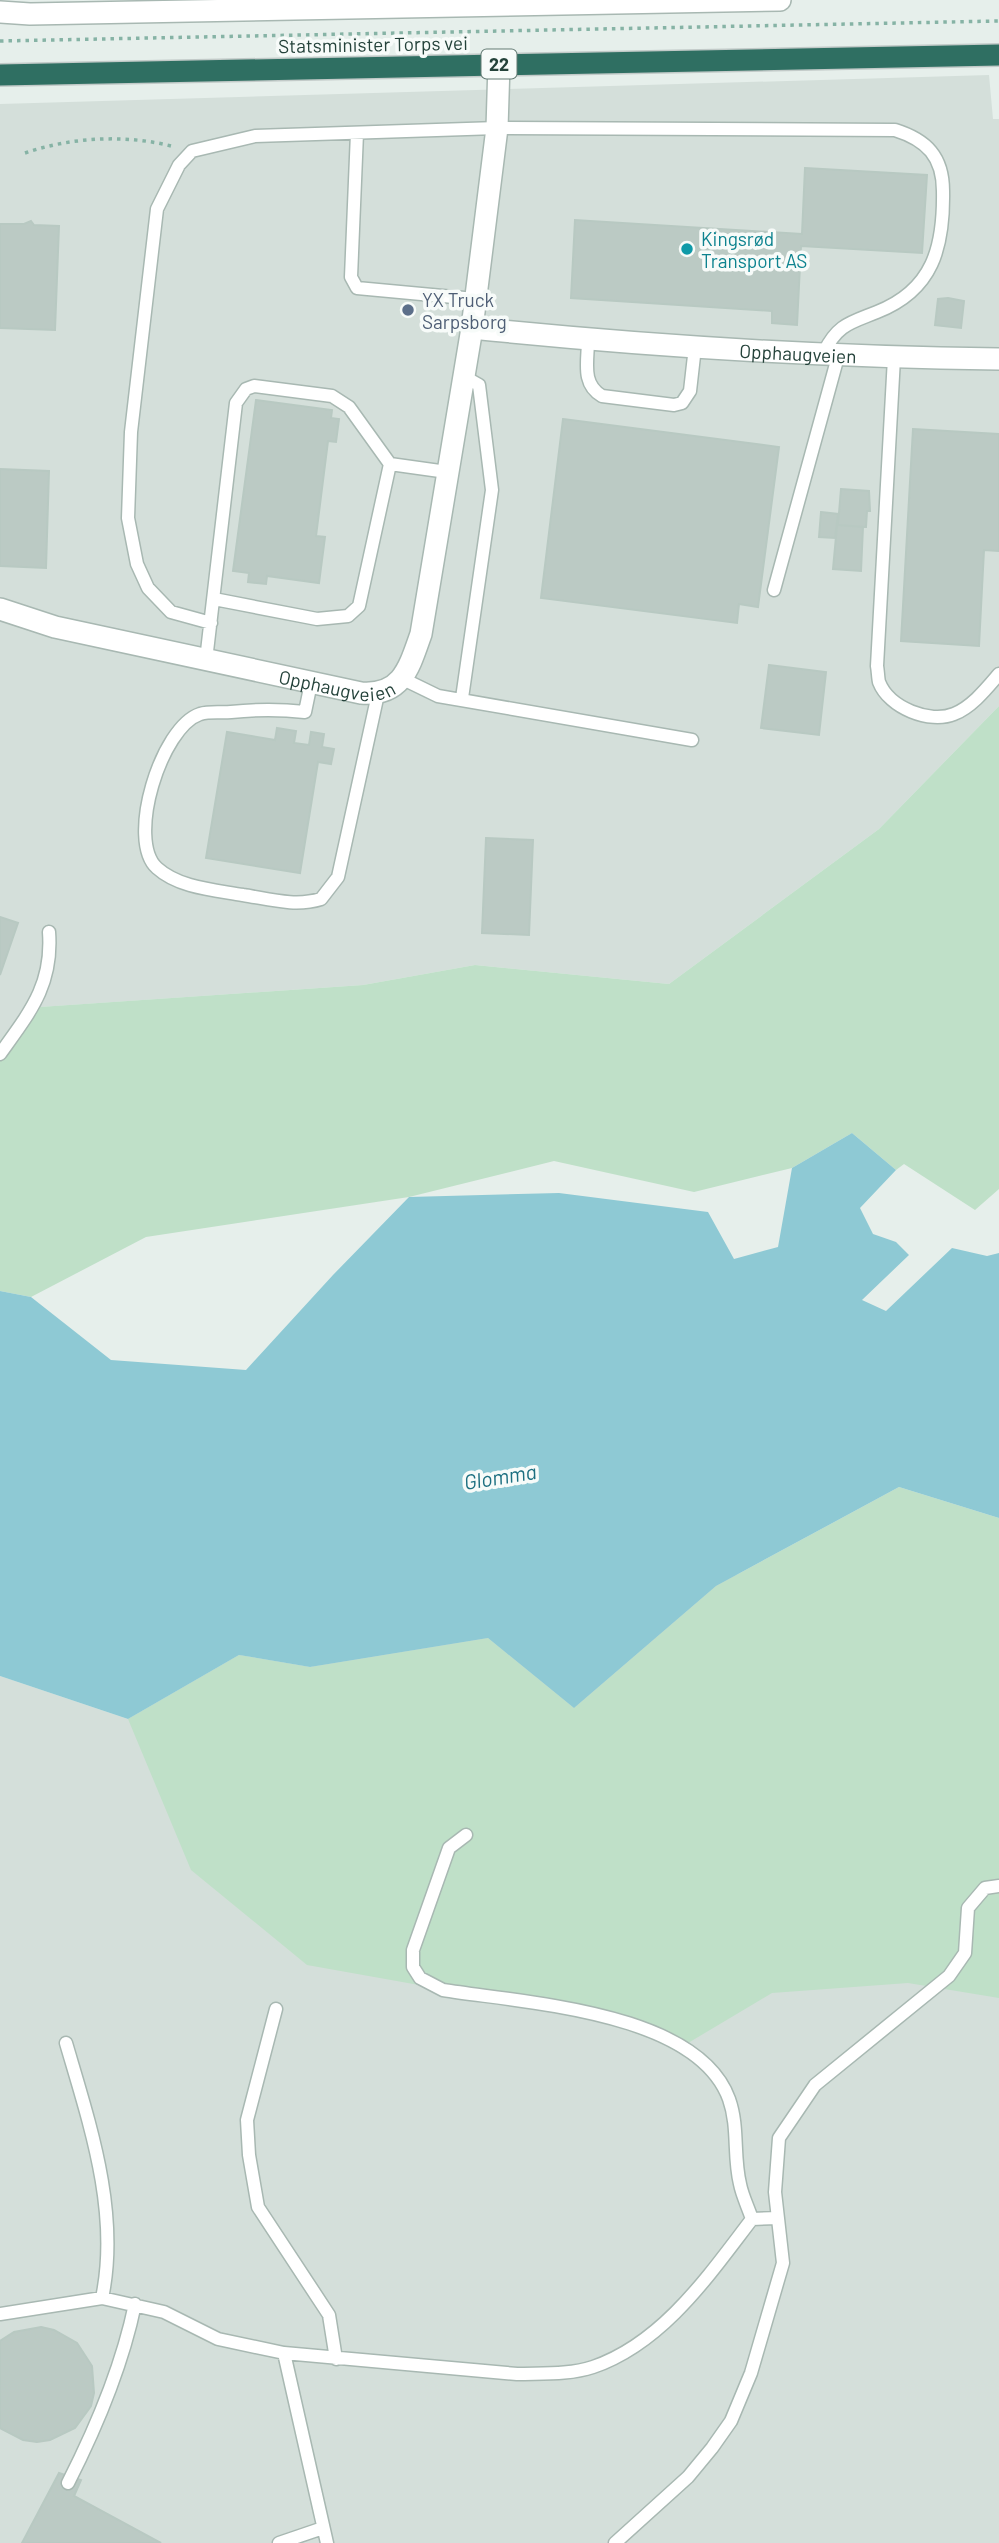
<svg xmlns="http://www.w3.org/2000/svg" width="999" height="2543" viewBox="0 0 999 2543" font-family="Barlow,sans-serif">
<rect width="100%" height="100%" fill="#e6efeb"/>
<path fill="#d4dfda" d="M 989,75 L 993,119 L 999,119 L 999,706 L 879,829 L 669,984 L 475,965 L 363,985 L 26,1008 L 0,1041 L 0,104 Z
M 999,1518 L 999,2543 L 0,2543 L 0,1676 L 128,1719 L 239,1655 L 310,1667 Z"/>
<path fill="#bfe0c8" d="M 999,706 L 999,1189 L 975,1210 L 904,1164 L 896,1170 L 852,1133 L 792,1168 L 694,1192 L 554,1161 L 409,1197 L 146,1237 L 31,1297 L 0,1291 L 0,1041 L 25,1008 L 363,985 L 475,965 L 669,984 L 879,829 Z
M 899,1487 L 999,1518 L 999,1998 L 908,1983 L 772,1993 L 678,2049 L 587,2015 L 307,1965 L 191,1870 L 128,1719 L 239,1655 L 310,1667 L 488,1638 L 574,1708 L 716,1586 Z"/>
<path fill="#8ec9d4" d="M 852,1133 L 896,1170 L 860,1208 L 873,1234 L 896,1242 L 909,1255 L 862,1300 L 886,1311 L 952,1248 L 987,1256 L 999,1253 L 999,1518 L 899,1487 L 716,1586 L 574,1708 L 488,1638 L 310,1667 L 239,1655 L 128,1719 L 0,1676 L 0,1291 L 31,1297 L 111,1360 L 246,1370 L 333,1275 L 409,1197 L 559,1193 L 708,1212 L 734,1259 L 778,1247 L 792,1168 Z"/>
<path fill="#bbcac4" stroke="#b8c9c2" stroke-width="2" d="M 805,168 L 927,175 L 922,253 L 801,246 L 797,325 L 772,323 L 772,311 L 571,298 L 575,220 L 802,234 Z
M 31,221 L 34,225 L 59,226 L 55,330 L 0,328 L 0,224 L 24,224 Z
M 948,298 L 964,301 L 961,328 L 935,325 L 938,299 Z
M 256,400 L 332,410 L 331,418 L 339,419 L 336,442 L 328,441 L 316,536 L 325,537 L 319,583 L 267,576 L 266,584 L 248,582 L 249,573 L 233,571 Z
M 563,419 L 779,447 L 758,607 L 739,604 L 737,623 L 541,598 Z
M 913,429 L 999,434 L 999,551 L 984,550 L 979,646 L 901,641 Z
M 0,469 L 49,471 L 46,568 L 0,566 Z
M 841,489 L 869,491 L 870,511 L 867,511 L 866,527 L 838,525 Z
M 821,512 L 838,514 L 835,538 L 819,537 Z
M 838,515 L 838,525 L 863,527 L 861,571 L 833,569 Z
M 769,665 L 826,672 L 819,735 L 761,728 Z
M 277,728 L 296,731 L 294,743 L 309,745 L 311,732 L 324,734 L 322,747 L 334,749 L 331,764 L 318,762 L 300,873 L 206,858 L 227,732 L 275,740 Z
M 486,838 L 533,840 L 529,935 L 482,933 Z
M 0,917 L 18,923 L 0,975 Z
M 41,2327 L 54,2330 L 77,2343 L 92,2366 L 94,2393 L 91,2406 L 75,2428 L 50,2440 L 37,2442 L 23,2440 L 0,2428 L 0,2341 L 14,2332 Z
M 59,2473 L 81,2480 L 74,2496 L 161,2543 L 22,2543 Z"/>
<g fill="none" stroke-linecap="round" stroke-linejoin="round">
<g stroke="#a8b8b2" stroke-width="15">
<path id="lane" d="M 357,133 L 351,277 L 357,288 L 475,299
M 588,340 C 588,361 581,384 602,396 L 674,405 L 682,403 L 690,391 L 695,347
M 894,358 L 877,666 C 878,671 878,678 879,682 C 889,708 930,724 954,714 C 972,707 987,688 999,674
M 774,590 L 839,353
M 214,599 L 317,619 L 348,616 L 359,606 L 390,464 L 447,472
M 211,623 L 171,612 L 148,588 L 137,564 L 128,518 L 131,432 L 157,209 L 179,165 L 192,151 L 255,136 L 497,128 L 895,130 C 927,140 943,157 943,191 C 944,247 933,290 877,312 C 850,323 838,324 824,352
M 206,660 L 236,403 L 246,389 L 254,386 L 332,396 L 349,407 L 390,464
M 401,678 L 438,696 L 692,740
M 311,683 L 305,712 C 278,709 259,709 231,712 C 221,713 210,711 200,714 C 161,727 126,840 157,868 C 179,888 215,890 243,895 C 269,899 295,907 321,899 L 338,877 L 378,694
M 462,698 L 492,490 L 479,385 L 463,376
M 0,1054 C 30,1012 53,985 49,932
M 466,1835 L 449,1848 L 413,1950 L 413,1967 L 420,1978 L 443,1990 C 524,2003 697,2011 729,2099 C 739,2127 733,2156 740,2184 C 742,2195 748,2207 752,2219
M 276,2009 L 247,2120 L 249,2155 L 258,2207 L 329,2315 L 336,2359
M 66,2043 C 90,2125 120,2213 102,2298
M 0,2314 L 102,2298 L 164,2312 L 218,2339 L 284,2353 L 517,2374 C 541,2373 569,2375 593,2367 C 663,2343 709,2275 752,2219 L 778,2218
M 284,2353 L 327,2543
M 68,2483 C 97,2426 122,2367 135,2304
M 279,2543 L 323,2528
M 615,2543 L 688,2477 L 712,2448 L 731,2421 L 751,2373 L 783,2263 L 775,2192 L 779,2138 L 815,2085 L 949,1976 L 965,1953 L 968,1908 L 985,1888 L 999,1886"/>
</g>
<g stroke="#a8b8b2" stroke-width="24">
<g id="street">
<path d="M 0,12 L 30,14 L 780,0"/>
<path id="s1" d="M 472,328 C 647,346 823,357 999,359"/>
<path id="s2" d="M 0,609 L 55,627 L 361,693 C 402,696 409,668 421,634 L 472,328 L 497,128 L 499,64"/>
</g>
</g>
<g stroke="#c2cac8" stroke-width="24">
<path id="highway" d="M 0,75 L 999,55"/>
</g>
<path stroke="#86b3a5" stroke-width="3.5" stroke-dasharray="3.5 5" stroke-linecap="butt" d="M 0,41 L 999,21
M 25,153 C 71,137 128,134 175,147"/>
<use href="#lane" stroke="#fff" stroke-width="12"/>
<use href="#street" stroke="#fff" stroke-width="21"/>
<use href="#highway" stroke="#2f6f62" stroke-width="21"/>
</g>
<circle fill="#0f9aa8" stroke="#f7fbf9" stroke-width="2.5" cx="687" cy="249" r="7"/>
<circle fill="#5c6f8a" stroke="#f7fbf9" stroke-width="2.5" cx="408" cy="310" r="7"/>
<g text-anchor="middle" dominant-baseline="central" stroke-width="7" stroke-linejoin="round" paint-order="stroke">
<rect fill="#f7fbf9" stroke="#637a73" stroke-width="2" x="481.5" y="49.5" width="35" height="29" rx="5"/>
<g font-size="18" font-weight="bold" fill="#24423a">
<text x="499" y="64">22</text>
</g>
<g font-size="19" fill="#24423a" stroke="#f7fbf9">
<text transform="translate(373 44) rotate(-1)">Statsminister Torps vei</text>
<text stroke="none"><textPath href="#s1" startOffset="327">Opphaugveien</textPath></text>
<text stroke="none"><textPath href="#s2" startOffset="346">Opphaugveien</textPath></text>
</g>
<g font-size="19" fill="#0d838f" stroke="#f7fbf9" text-anchor="start">
<text x="701" y="238">Kingsrød<tspan x="701" dy="22">Transport AS</tspan></text>
</g>
<g font-size="19" fill="#4e5e75" stroke="#f7fbf9" text-anchor="start">
<text x="422" y="299">YX Truck<tspan x="422" dy="22">Sarpsborg</tspan></text>
</g>
<g font-size="21" font-style="italic" fill="#1c6f80" stroke="#f7fbf9">
<text transform="translate(500 1476) rotate(-9)">Glomma</text>
</g>
</g>
</svg>
